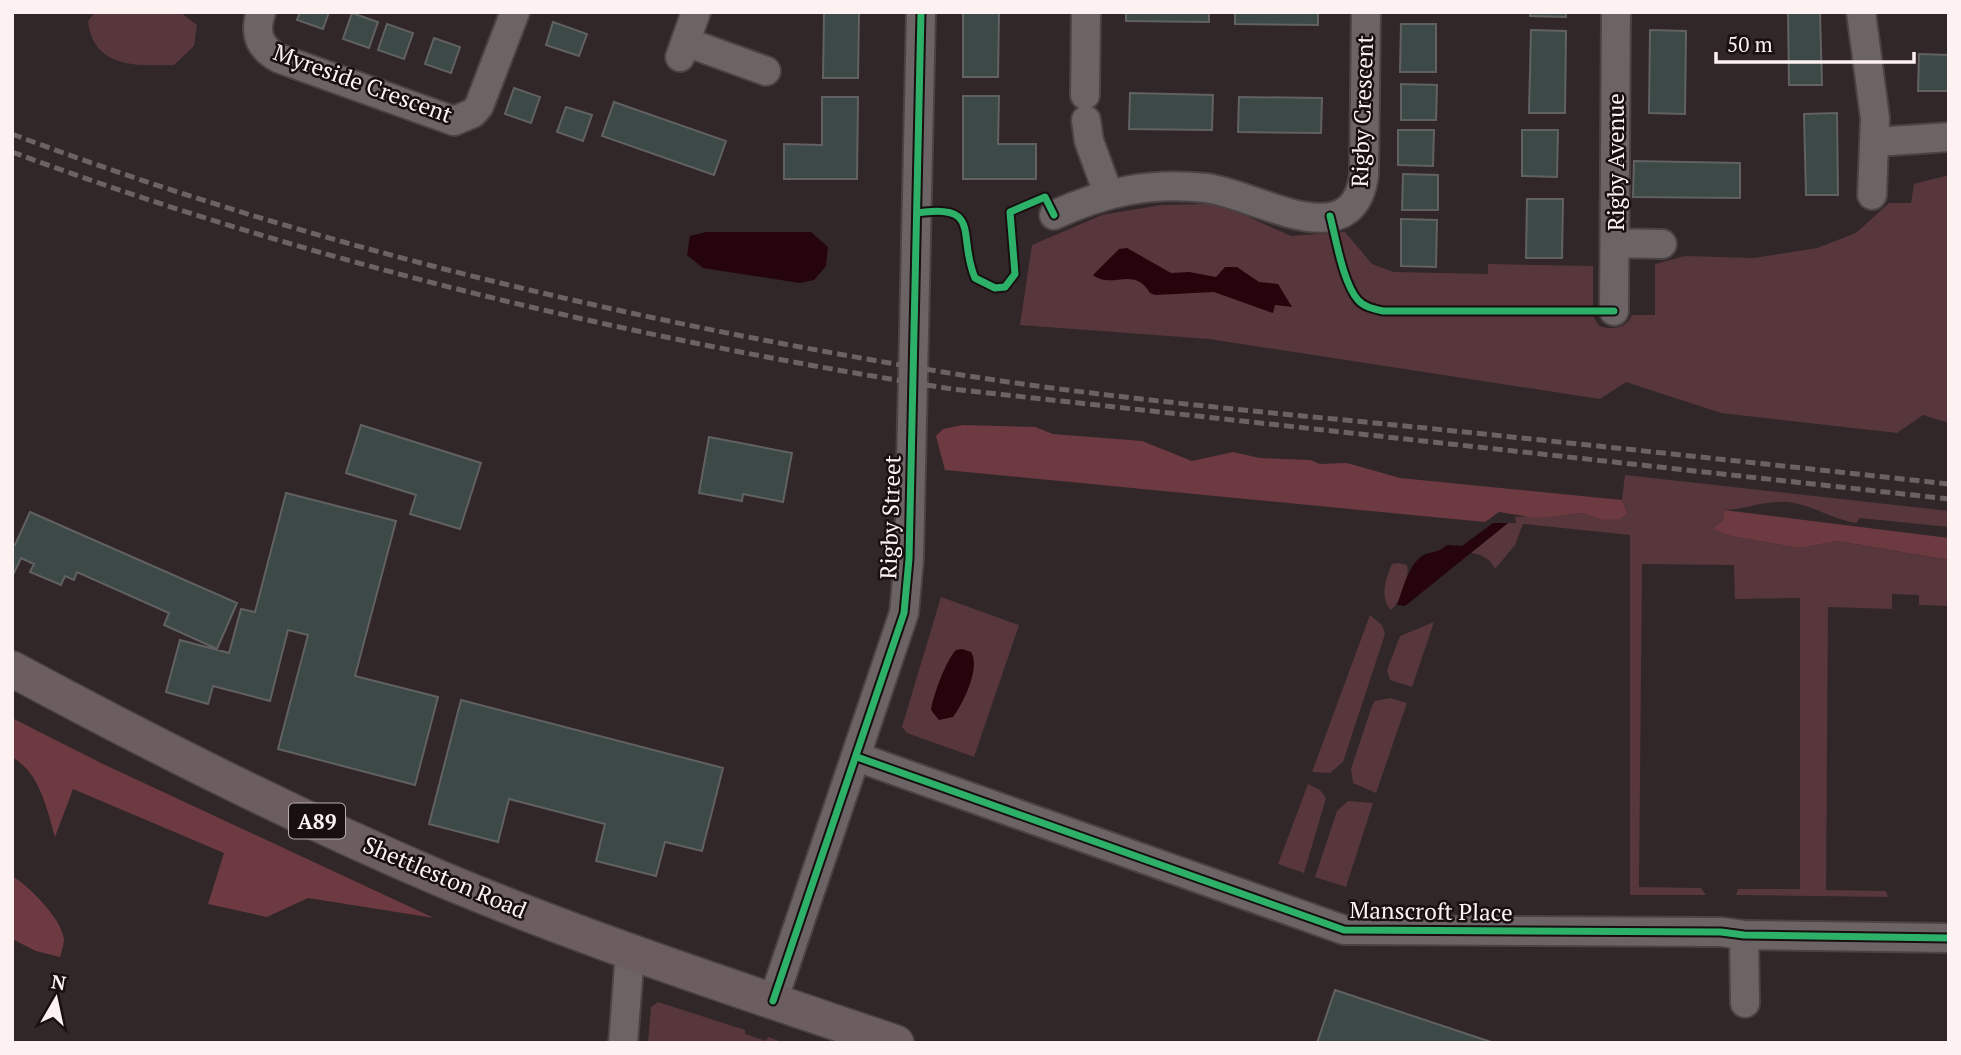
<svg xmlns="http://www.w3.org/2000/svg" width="1961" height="1055" viewBox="0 0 1961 1055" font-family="'PT Serif',serif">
<rect width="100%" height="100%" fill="#312728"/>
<path fill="#57373b" d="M 95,12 L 180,12 L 197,25 L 194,46 L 174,65 C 136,66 93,68 88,21 Z
M 1949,175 L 1949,423 L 1923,415 L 1897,433 L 1721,413 L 1626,382 L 1600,399 L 1209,339 L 1020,325 L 1032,245 L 1102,215 L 1161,205 L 1208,204 L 1226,207 L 1291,236 L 1345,232 L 1372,264 L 1394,272 L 1488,274 L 1488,264 L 1593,266 L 1593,316 L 1599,326 C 1613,330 1626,329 1632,315 L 1655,315 L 1655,264 L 1685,256 L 1754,258 L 1817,248 L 1856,233 L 1889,203 L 1911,203 L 1914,184 Z
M 1625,475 L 1949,511 L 1949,527 L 1860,518 L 1856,523 C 1832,519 1814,506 1789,502 C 1766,500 1747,509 1724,510 L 1723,520 L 1712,529 L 1731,536 L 1799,548 L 1836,541 L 1949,560 L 1949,606 L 1919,605 L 1919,595 L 1892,594 L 1892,609 L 1828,607 L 1826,890 L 1886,891 L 1888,897 L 1736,895 L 1738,889 L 1800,889 L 1800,598 L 1735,599 L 1734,565 L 1642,564 L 1639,887 L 1701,888 L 1706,895 L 1630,895 L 1630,535 L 1523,524 L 1515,545 L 1495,569 C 1491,559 1481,554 1471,553 L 1508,523 L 1516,523 L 1515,517 L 1582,513 L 1603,520 L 1627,513 L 1622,500 Z
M 1398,563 L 1407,565 C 1410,578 1401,601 1391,610 C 1379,598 1386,578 1392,564 Z
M 941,597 L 1019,625 L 974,757 L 907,733 L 902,727 Z
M 1370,615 L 1382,625 L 1385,634 L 1343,762 L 1330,773 L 1312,772 Z
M 1434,622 L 1412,687 L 1390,680 L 1387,670 L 1400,636 Z
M 1390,698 L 1407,703 L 1376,793 L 1353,783 L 1351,769 L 1372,706 L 1375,701 Z
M 1308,784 L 1320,790 L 1326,798 L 1304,873 L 1278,864 Z
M 1348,801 L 1373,803 L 1346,887 L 1315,877 L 1337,811 Z
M 658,1002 L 745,1030 L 745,1034 L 766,1041 L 768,1037 L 784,1043 L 648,1043 L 651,1007 Z"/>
<path fill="#6d3a41" d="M 963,425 L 1035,427 L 1053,434 L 1142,441 L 1192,461 L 1233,452 L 1260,458 L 1310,460 L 1320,464 L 1347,463 L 1400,478 L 1622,500 L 1627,513 L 1620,519 L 1603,520 L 1582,513 L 1537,518 L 1499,512 L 1485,522 L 945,470 L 936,436 L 943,429 Z
M 1724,510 L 1949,538 L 1949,560 L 1837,541 L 1799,548 L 1731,536 L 1712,529 L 1723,520 Z
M 12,718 L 103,764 L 434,918 L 308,898 L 267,917 L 208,904 L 224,853 L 73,789 L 55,837 C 47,809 40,773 12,757 Z
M 12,876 C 28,885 63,920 64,940 C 64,945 61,952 60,957 L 36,951 L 12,939 Z"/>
<path fill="#26040b" d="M 706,232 L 811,232 L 828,247 L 826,266 L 814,280 L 800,283 L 703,268 L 687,255 L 690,236 Z
M 1127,248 L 1171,273 L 1189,272 L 1216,277 L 1225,267 L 1237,267 L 1259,282 L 1278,284 L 1292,307 L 1275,305 L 1273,313 L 1214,292 L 1155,295 L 1150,293 C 1134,265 1112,290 1093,275 L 1119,249 Z
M 1493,523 L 1508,523 L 1405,606 L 1397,605 C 1403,589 1409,561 1426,554 C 1436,551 1439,552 1447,545 L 1462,546 Z
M 962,649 L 971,652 C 981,667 963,704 953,717 L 939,720 L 931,710 C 933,696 946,660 956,650 Z"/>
<path fill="#3d4947" stroke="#616161" stroke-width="2" d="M 300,12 L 329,12 L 323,29 L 297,20 Z
M 824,12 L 859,12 L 858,78 L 823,78 Z
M 963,12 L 999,12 L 998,77 L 963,77 Z
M 1126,12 L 1209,12 L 1209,22 L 1126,21 Z
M 1235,12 L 1318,12 L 1318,25 L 1235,24 Z
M 1530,12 L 1566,12 L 1566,17 L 1530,16 Z
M 1788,12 L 1820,12 L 1822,85 L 1789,85 Z
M 352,13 L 378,22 L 369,48 L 343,39 Z
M 553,22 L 587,34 L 579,56 L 546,45 Z
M 387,24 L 413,33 L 404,59 L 378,50 Z
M 1401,24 L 1436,24 L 1436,72 L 1400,72 Z
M 1531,30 L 1566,31 L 1565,113 L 1529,113 Z
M 1650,30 L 1686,31 L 1685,114 L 1649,113 Z
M 434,38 L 460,47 L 451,73 L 425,64 Z
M 1919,54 L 1949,55 L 1949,91 L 1918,91 Z
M 1401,84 L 1437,85 L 1436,120 L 1401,120 Z
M 514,88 L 540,97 L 531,123 L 505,114 Z
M 1130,93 L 1213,95 L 1212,130 L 1129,129 Z
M 963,96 L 999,96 L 998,144 L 1036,144 L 1036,179 L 963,179 Z
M 822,97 L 858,97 L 857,179 L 784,179 L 784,144 L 822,145 Z
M 1239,97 L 1322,98 L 1321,133 L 1238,132 Z
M 614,102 L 726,141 L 714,175 L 602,136 Z
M 566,107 L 592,115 L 583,141 L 557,132 Z
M 1837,113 L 1838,195 L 1806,195 L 1804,114 Z
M 1398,130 L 1434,130 L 1433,166 L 1398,165 Z
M 1522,130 L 1558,130 L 1557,177 L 1522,176 Z
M 1634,161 L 1740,163 L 1740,198 L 1633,197 Z
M 1403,174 L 1438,175 L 1438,210 L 1402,210 Z
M 1527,199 L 1563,199 L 1562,258 L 1526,258 Z
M 1401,219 L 1437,220 L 1436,267 L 1401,266 Z
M 361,425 L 481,463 L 460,529 L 410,514 L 416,495 L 346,473 Z
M 709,437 L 792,453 L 783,502 L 743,494 L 742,501 L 699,493 Z
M 286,493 L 396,521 L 355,676 L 438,697 L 415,785 L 278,749 L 308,635 L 288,630 L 270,701 L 213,686 L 208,704 L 166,692 L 180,640 L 229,653 L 241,609 L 255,612 Z
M 30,512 L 237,603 L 217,649 L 164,625 L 169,613 L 77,572 L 74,580 L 65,576 L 61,585 L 30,572 L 34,564 L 21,558 L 12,577 L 12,543 L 15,545 Z
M 461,700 L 723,768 L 702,851 L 665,842 L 656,876 L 596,861 L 605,824 L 509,799 L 498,842 L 429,824 Z
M 1335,990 L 1494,1043 L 1317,1043 Z"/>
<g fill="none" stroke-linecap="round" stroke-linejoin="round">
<g stroke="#4a4243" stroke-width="32">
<path id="minor" d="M 261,12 C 254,33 259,47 278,58 L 454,121 L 473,113 L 479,106 L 515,12
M 1861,12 L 1875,118 L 1872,195
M 686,42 L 766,71
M 680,57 L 696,12
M 1085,95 L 1086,12
M 1086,120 L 1089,141 L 1108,193
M 1876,142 L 1949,137
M 1054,215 C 1104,192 1149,182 1206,188 C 1254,193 1353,260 1364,175 L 1366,12
M 1615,243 L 1662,244
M 1614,311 L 1616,12
M 857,757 L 1344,930 L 1721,932 L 1744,935 L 1949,938
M 1744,935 L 1745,1003
M 773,1001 L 904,613 L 909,559 L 921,12
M 623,1043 L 630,953"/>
</g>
<g stroke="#4a4243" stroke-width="38">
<path id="major" d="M 12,669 C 151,744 294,816 439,878 C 589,941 743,991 896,1043"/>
</g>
<use href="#minor" stroke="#6c6364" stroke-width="28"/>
<use href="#major" stroke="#6c5e5f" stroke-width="35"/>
<path stroke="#6b6264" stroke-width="5" stroke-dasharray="10 5" stroke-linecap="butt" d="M 12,134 C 312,247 627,320 943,372 C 1103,398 1265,412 1426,428 C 1600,446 1775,465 1949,484
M 12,152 C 315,264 633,339 952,389 L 1949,499"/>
<g stroke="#170f10" stroke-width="11">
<path id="cycleway" d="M 917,213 C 983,203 957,236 975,278 L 995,288 L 1005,287 L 1015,274 L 1010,212 L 1045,197 L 1054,215
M 1330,216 C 1336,239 1343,283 1358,300 C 1364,307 1374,309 1383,311 L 1614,311
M 857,757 L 1344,930 L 1721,932 L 1744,935 L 1949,938
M 773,1001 L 904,613 L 909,559 L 921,12"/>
</g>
<use href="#cycleway" stroke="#2db169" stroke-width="7"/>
</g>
<g text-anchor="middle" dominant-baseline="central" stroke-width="5" stroke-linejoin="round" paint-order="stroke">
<rect fill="#170f10" stroke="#b9adae" stroke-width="2" x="289" y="803.5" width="56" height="35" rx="5"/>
<g font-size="21" font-weight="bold" fill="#fef1f2">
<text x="317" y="821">A89</text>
</g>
<g font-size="23" fill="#fef1f2" stroke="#170f10">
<text transform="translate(363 83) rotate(20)">Myreside Crescent</text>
<text transform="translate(1362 111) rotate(-88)">Rigby Crescent</text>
<text transform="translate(1615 162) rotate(-90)">Rigby Avenue</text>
<text transform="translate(890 517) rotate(-88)">Rigby Street</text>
<text transform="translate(445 877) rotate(23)">Shettleston Road</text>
<text transform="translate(1431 911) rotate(1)">Manscroft Place</text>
</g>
</g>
<rect width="1961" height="1055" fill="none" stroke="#fef1f2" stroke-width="28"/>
<g transform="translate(56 999) rotate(9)" stroke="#170f10" stroke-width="5" paint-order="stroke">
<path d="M0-5L12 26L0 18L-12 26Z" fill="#fef1f2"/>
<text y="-10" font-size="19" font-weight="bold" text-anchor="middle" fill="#fef1f2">N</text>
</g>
<path d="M1716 52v10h198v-10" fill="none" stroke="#fef1f2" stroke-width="3.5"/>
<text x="1727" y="52" font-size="21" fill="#fef1f2" stroke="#170f10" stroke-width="5" paint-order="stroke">50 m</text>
</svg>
